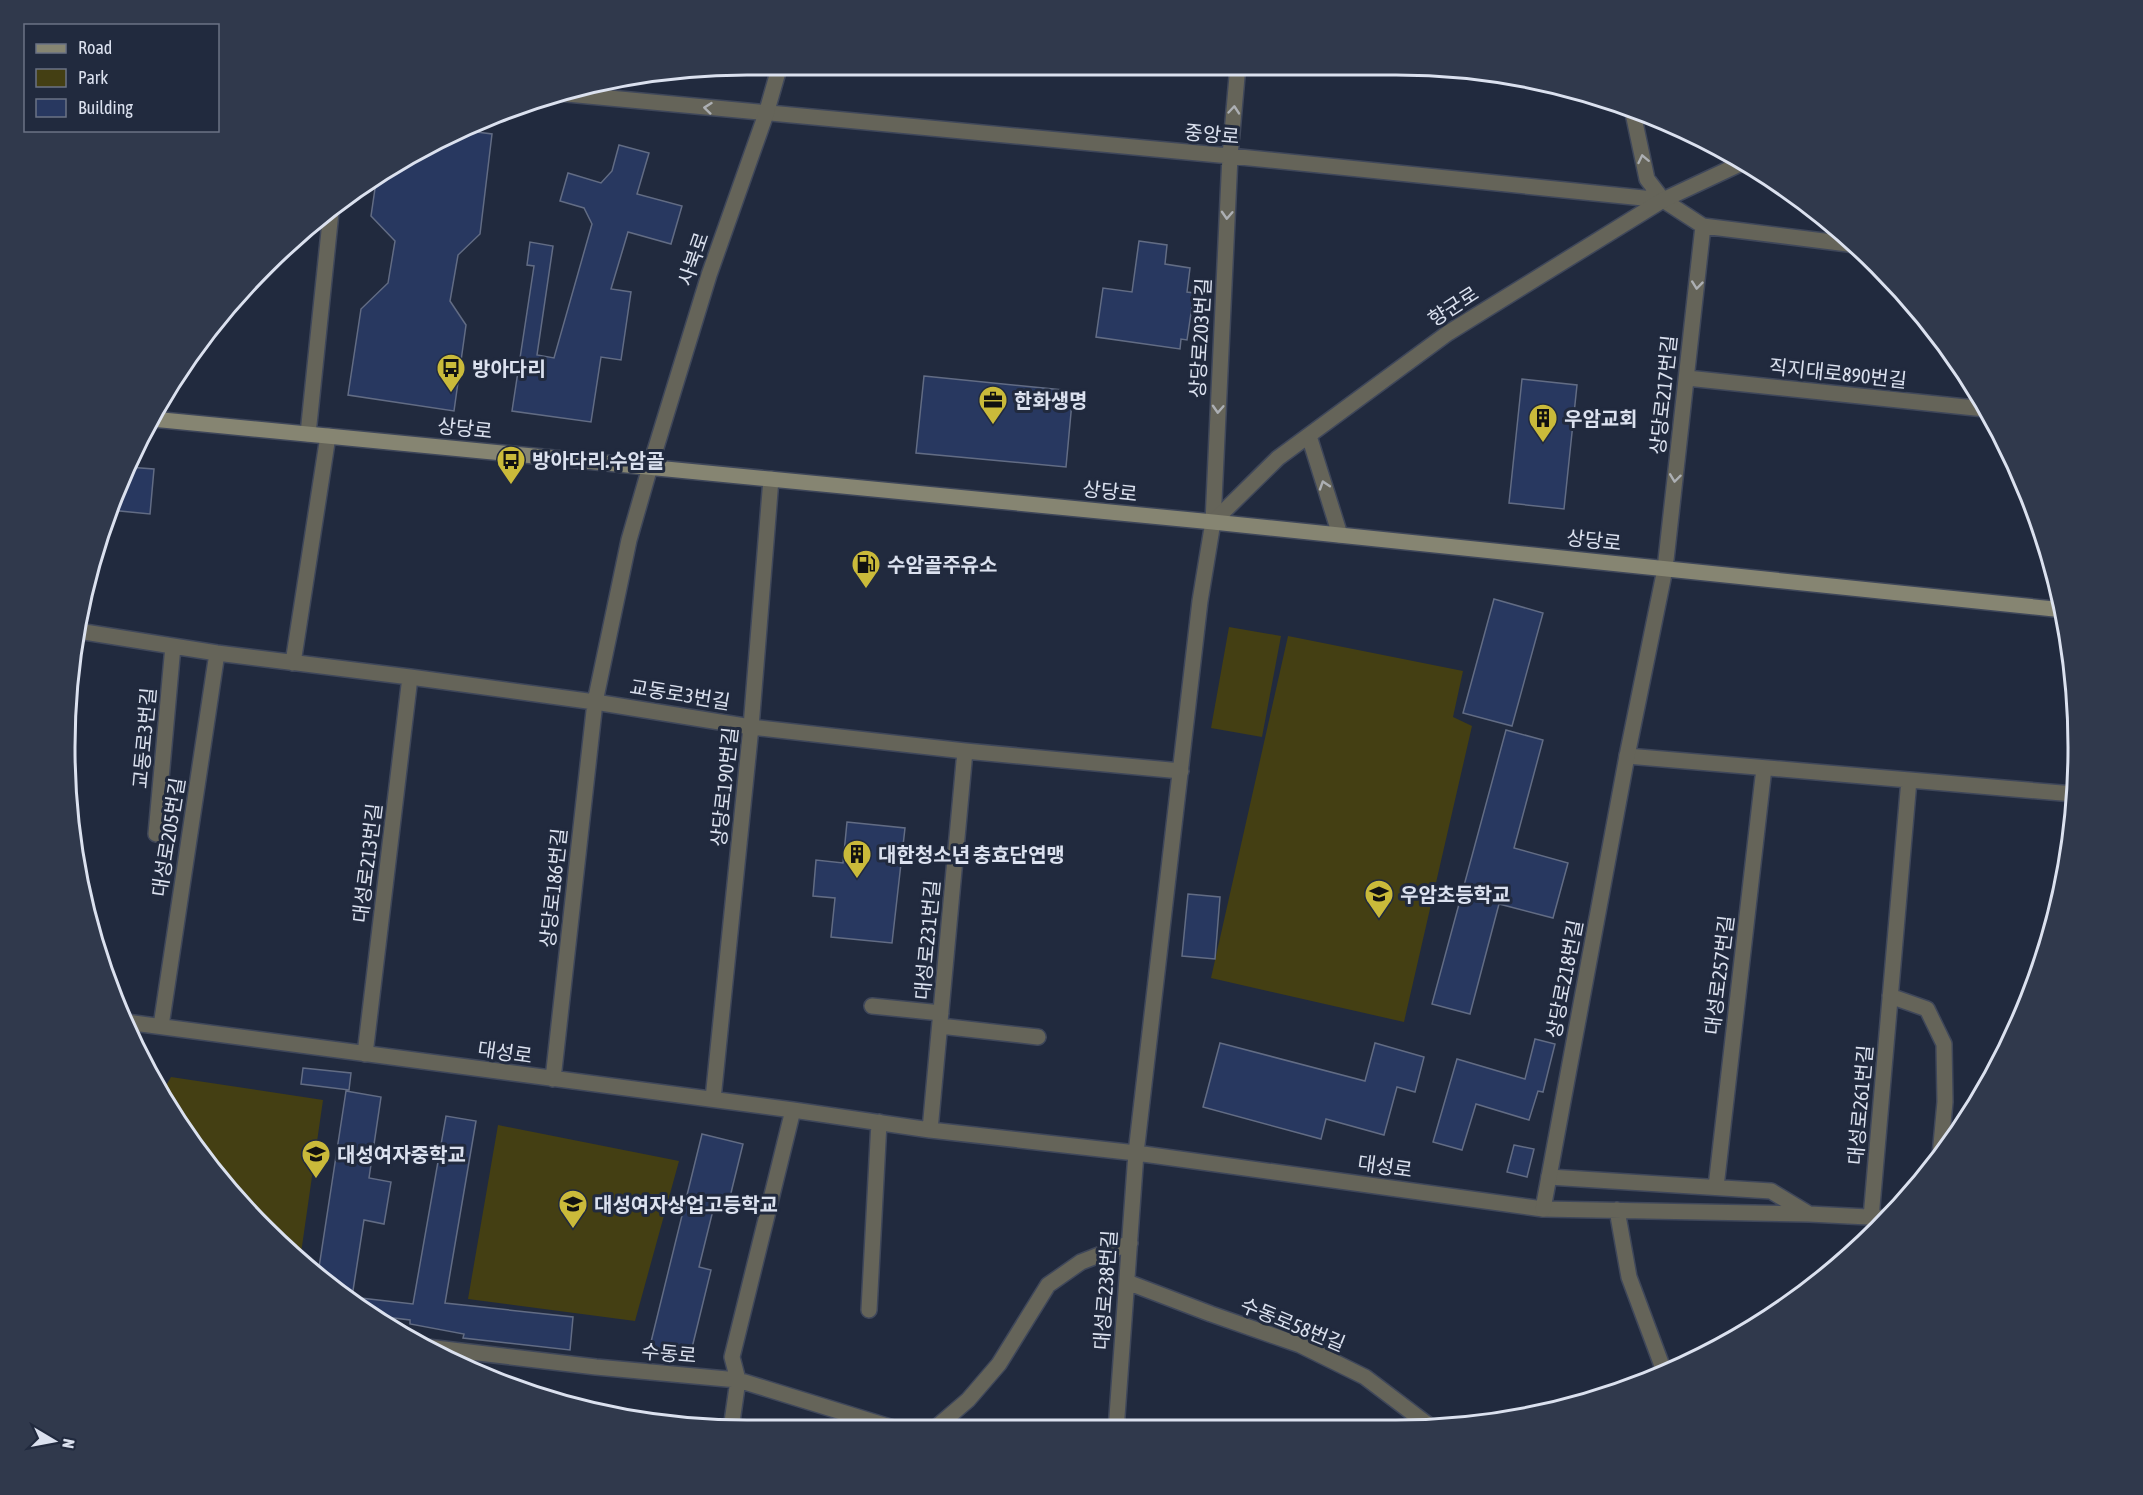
<svg xmlns="http://www.w3.org/2000/svg" width="2143" height="1495" viewBox="0 0 2143 1495" font-family="'Asap Condensed','Noto Sans KR',sans-serif">
<rect width="100%" height="100%" fill="#212a3e"/>
<path fill="#443f13" d="M 1229,627 L 1281,636 L 1262,737 L 1211,728 Z
M 1288,636 L 1463,671 L 1453,717 L 1472,726 L 1404,1022 L 1211,978 Z
M 171,1077 L 323,1100 L 300,1260 L 264,1230 L 180,1127 L 161,1094 Z
M 498,1125 L 679,1161 L 635,1321 L 468,1299 Z"/>
<path fill="#283860" stroke="#626c84" stroke-width="1.5" d="M 461,130 L 492,134 L 480,234 L 458,255 L 450,301 L 466,325 L 454,411 L 348,395 L 361,309 L 388,283 L 395,241 L 371,216 L 377,175 Z
M 619,145 L 649,153 L 637,194 L 682,206 L 671,244 L 628,232 L 611,289 L 631,292 L 621,360 L 601,357 L 591,422 L 512,411 L 534,266 L 527,265 L 530,242 L 553,246 L 537,355 L 554,358 L 592,224 L 584,208 L 560,201 L 568,173 L 601,183 L 612,171 Z
M 1139,241 L 1167,245 L 1165,264 L 1190,268 L 1187,292 L 1194,293 L 1187,340 L 1181,339 L 1180,349 L 1096,337 L 1103,288 L 1132,292 Z
M 924,376 L 1073,391 L 1066,467 L 916,453 Z
M 1522,379 L 1577,385 L 1564,509 L 1509,503 Z
M 127,467 L 154,469 L 150,514 L 110,510 L 117,486 Z
M 1494,599 L 1543,613 L 1512,726 L 1463,713 Z
M 1506,730 L 1543,740 L 1514,848 L 1568,863 L 1553,918 L 1499,904 L 1470,1014 L 1432,1004 Z
M 847,822 L 905,828 L 892,943 L 831,937 L 835,898 L 813,896 L 816,860 L 843,863 Z
M 1188,894 L 1220,897 L 1215,959 L 1182,956 Z
M 1535,1039 L 1555,1044 L 1543,1092 L 1538,1091 L 1529,1120 L 1476,1104 L 1462,1150 L 1433,1142 L 1457,1059 L 1525,1079 Z
M 1220,1043 L 1365,1081 L 1375,1043 L 1424,1057 L 1415,1092 L 1397,1087 L 1384,1135 L 1326,1119 L 1321,1139 L 1203,1107 Z
M 303,1068 L 351,1073 L 349,1090 L 301,1084 Z
M 346,1091 L 381,1097 L 369,1178 L 391,1182 L 384,1224 L 364,1220 L 352,1297 L 413,1304 L 446,1116 L 476,1121 L 445,1303 L 573,1317 L 570,1350 L 463,1338 L 464,1334 L 410,1324 L 410,1320 L 368,1315 L 318,1274 Z
M 702,1134 L 743,1144 L 729,1201 L 716,1198 L 699,1267 L 711,1270 L 690,1356 L 650,1346 Z
M 1514,1145 L 1534,1149 L 1527,1177 L 1507,1172 Z"/>
<g fill="none" stroke-linecap="round" stroke-linejoin="round">
<g stroke="#3f475a" stroke-width="18">
<path id="minor" d="M 556,93 L 1230,156 L 1663,200 L 1703,226 L 1856,245
M 1633,113 L 1647,179 L 1663,200
M 1687,378 L 1985,409
M 308,434 L 331,212
M 1665,569 L 1703,226
M 78,631 L 217,653 L 410,677 L 595,702 L 751,727 L 965,751 L 1181,771
M 293,663 L 328,436
M 1627,756 L 2074,794
M 156,834 L 173,646
M 1890,996 L 1927,1009 L 1944,1044 L 1945,1102 L 1940,1155
M 872,1006 L 941,1013
M 126,1022 L 793,1110 L 930,1130 L 1136,1153 L 1543,1209 L 1809,1214 L 1888,1218
M 161,1026 L 217,653
M 940,1026 L 1038,1037
M 365,1054 L 410,677
M 553,1079 L 595,702 L 629,540 L 650,467
M 713,1099 L 751,727 L 771,479
M 930,1130 L 965,751
M 1549,1177 L 1771,1191 L 1809,1214
M 1716,1187 L 1764,768
M 1617,1210 L 1629,1277 L 1664,1371
M 1871,1218 L 1909,780
M 1127,1282 L 1211,1314 L 1300,1345 L 1365,1377 L 1431,1427
M 869,1310 L 879,1122
M 427,1347 L 596,1367 L 738,1380 L 900,1430
M 731,1429 L 738,1380 L 732,1357 L 793,1110
M 933,1430 L 968,1400 L 999,1364 L 1048,1285 L 1081,1262 L 1130,1243
M 1116,1430 L 1136,1153 L 1200,601 L 1213,522 L 1230,156 L 1238,65"/>
</g>
<g stroke="#3f475a" stroke-width="18">
<path id="tertiary" d="M 1309,436 L 1340,535
M 650,467 L 709,275 L 766,114 L 780,65
M 1213,522 L 1278,458 L 1448,333 L 1663,200 L 1742,163
M 1543,1209 L 1627,756 L 1665,569"/>
</g>
<g stroke="#3f475a" stroke-width="18">
<path id="secondary" d="M 152,419 L 1213,522 L 2064,610"/>
</g>
<use href="#minor" stroke="#656459" stroke-width="15"/>
<use href="#tertiary" stroke="#656459" stroke-width="15"/>
<use href="#secondary" stroke="#868572" stroke-width="15"/>
</g>
<defs><path id="oneway-chevron" d="M-2-3.5L2.5 0L-2 3.5" fill="none" stroke-width="1.6" stroke-linecap="round" stroke-linejoin="round" transform="scale(1.5)"/></defs>
<g stroke="#acafb3">
<use href="#oneway-chevron" transform="translate(708 108) rotate(-174)"/>
<use href="#oneway-chevron" transform="translate(1234 110) rotate(-85)"/>
<use href="#oneway-chevron" transform="translate(1643 159) rotate(-102)"/>
<use href="#oneway-chevron" transform="translate(1227 215) rotate(93)"/>
<use href="#oneway-chevron" transform="translate(1697 285) rotate(96)"/>
<use href="#oneway-chevron" transform="translate(1218 409) rotate(93)"/>
<use href="#oneway-chevron" transform="translate(1675 478) rotate(97)"/>
<use href="#oneway-chevron" transform="translate(1324 485) rotate(-108)"/>
</g>
<defs>
<g id="bus-pin" transform="scale(1.5)"><path d="M0 17L-7.5 6A9.5 9.5 0 1 1 7.5 6Z" fill="#caba3a" stroke="#212a3e"/><path d="M-5-6H5V4H4V6H2V4H-2V6H-4V4H-5ZM-3.5-4V0h7V-4ZM-3.5 1.2v1.5H-2V1.2ZM2 1.2v1.5H3.5V1.2Z" fill="#111"/></g>
<g id="office-pin" transform="scale(1.5)"><path d="M0 17L-7.5 6A9.5 9.5 0 1 1 7.5 6Z" fill="#caba3a" stroke="#212a3e"/><path d="M-6-3h4V-5.5h4V-3h4V5H-6ZM-1-4.5V-3h2v-1.5ZM-6 0V1H6V0Z" fill="#111"/></g>
<g id="building-pin" transform="scale(1.5)"><path d="M0 17L-7.5 6A9.5 9.5 0 1 1 7.5 6Z" fill="#caba3a" stroke="#212a3e"/><path d="M-4-6H4V6H1V3H-1V6H-4ZM-2.5-4.3h1.7v1.8h-1.7ZM.8-4.3h1.7v1.8H.8ZM-2.5-1h1.7V.8h-1.7ZM.8-1h1.7V.8H.8Z" fill="#111"/></g>
<g id="fuel-pin" transform="scale(1.5)"><path d="M0 17L-7.5 6A9.5 9.5 0 1 1 7.5 6Z" fill="#caba3a" stroke="#212a3e"/><path d="M-5.5-6h7V0h2V4h1.3V-2.5L3-4.5l.8-.8L6-3V5H2.5V1h-1V6h-7ZM-4.2-4.7v3.2H.2V-4.7Z" fill="#111"/></g>
<g id="school-pin" transform="scale(1.5)"><path d="M0 17L-7.5 6A9.5 9.5 0 1 1 7.5 6Z" fill="#caba3a" stroke="#212a3e"/><path d="M0-5L7-2L0 1L-7-2ZM-4 1L0 2.5L4 1V4Q0 6-4 4Z" fill="#111"/></g>
</defs>
<g fill-rule="evenodd">
<use href="#bus-pin" x="451" y="368"/>
<use href="#office-pin" x="993" y="400"/>
<use href="#building-pin" x="1543" y="418"/>
<use href="#bus-pin" x="511" y="460"/>
<use href="#fuel-pin" x="866" y="564"/>
<use href="#building-pin" x="857" y="854"/>
<use href="#school-pin" x="1379" y="894"/>
<use href="#school-pin" x="316" y="1154"/>
<use href="#school-pin" x="573" y="1204"/>
</g>
<g text-anchor="middle" dominant-baseline="central" stroke-width="6" stroke-linejoin="round" paint-order="stroke">
<g font-size="20" fill="#dbe1ef" stroke="#212a3e">
<text transform="translate(1212 134) rotate(5)">중앙로</text>
<text transform="translate(693 259) rotate(-71)">사북로</text>
<text transform="translate(1453 306) rotate(-33)">향군로</text>
<text transform="translate(1200 338) rotate(-87)">상당로203번길</text>
<text transform="translate(1838 373) rotate(6)">직지대로890번길</text>
<text transform="translate(1663 395) rotate(-84)">상당로217번길</text>
<text transform="translate(465 428) rotate(6)">상당로</text>
<text transform="translate(1110 491) rotate(6)">상당로</text>
<text transform="translate(1594 540) rotate(6)">상당로</text>
<text transform="translate(680 694) rotate(9)">교동로3번길</text>
<text transform="translate(144 738) rotate(-85)">교동로3번길</text>
<text transform="translate(724 787) rotate(-84)">상당로190번길</text>
<text transform="translate(168 837) rotate(-81)">대성로205번길</text>
<text transform="translate(367 863) rotate(-83)">대성로213번길</text>
<text transform="translate(553 888) rotate(-84)">상당로186번길</text>
<text transform="translate(927 940) rotate(-85)">대성로231번길</text>
<text transform="translate(1719 975) rotate(-83)">대성로257번길</text>
<text transform="translate(1564 979) rotate(-79)">상당로218번길</text>
<text transform="translate(505 1052) rotate(8)">대성로</text>
<text transform="translate(1860 1105) rotate(-85)">대성로261번길</text>
<text transform="translate(1385 1166) rotate(8)">대성로</text>
<text transform="translate(1105 1290) rotate(-86)">대성로238번길</text>
<text transform="translate(1293 1324) rotate(22)">수동로58번길</text>
<text transform="translate(669 1353) rotate(5)">수동로</text>
</g>
<g font-size="20" font-weight="bold" fill="#dbe1ef" stroke="#212a3e" text-anchor="start">
<text x="472" y="368">방아다리</text>
<text x="1014" y="400">한화생명</text>
<text x="1564" y="418">우암교회</text>
<text x="532" y="460">방아다리.수암골</text>
<text x="887" y="564">수암골주유소</text>
<text x="878" y="854">대한청소년 충효단연맹</text>
<text x="1400" y="894">우암초등학교</text>
<text x="337" y="1154">대성여자중학교</text>
<text x="594" y="1204">대성여자상업고등학교</text>
</g>
</g>
<path d="M0 0H2143V1495H0ZM747 75H1396A672 672 0 0 1 2068 747V748A672 672 0 0 1 1396 1420H747A672 672 0 0 1 75 748V747A672 672 0 0 1 747 75Z" fill="#30394c" fill-rule="evenodd"/>
<path fill="none" stroke="#dbe1ef" stroke-width="3" d="M747 75H1396A672 672 0 0 1 2068 747V748A672 672 0 0 1 1396 1420H747A672 672 0 0 1 75 748V747A672 672 0 0 1 747 75Z"/>
<rect x="24" y="24" width="195" height="108" fill="#212a3e" stroke="#6b7385" stroke-width="1.5"/>
<rect x="36" y="44" width="30" height="9" fill="#868572" stroke="#6b7385" stroke-width="1.5"/>
<text x="78" y="54" font-size="18" fill="#dbe1ef">Road</text>
<rect x="36" y="69" width="30" height="18" fill="#443f13" stroke="#6b7385" stroke-width="1.5"/>
<text x="78" y="84" font-size="18" fill="#dbe1ef">Park</text>
<rect x="36" y="99" width="30" height="18" fill="#283860" stroke="#6b7385" stroke-width="1.5"/>
<text x="78" y="114" font-size="18" fill="#dbe1ef">Building</text>
<g transform="translate(54 1441) rotate(100)" stroke="#212a3e" stroke-width="4.5" paint-order="stroke">
<path d="M0-4.5L10 22L0 15L-10 22Z" fill="#dbe1ef"/>
<text y="-9" font-size="16" font-weight="bold" text-anchor="middle" fill="#dbe1ef">N</text>
</g>
</svg>
